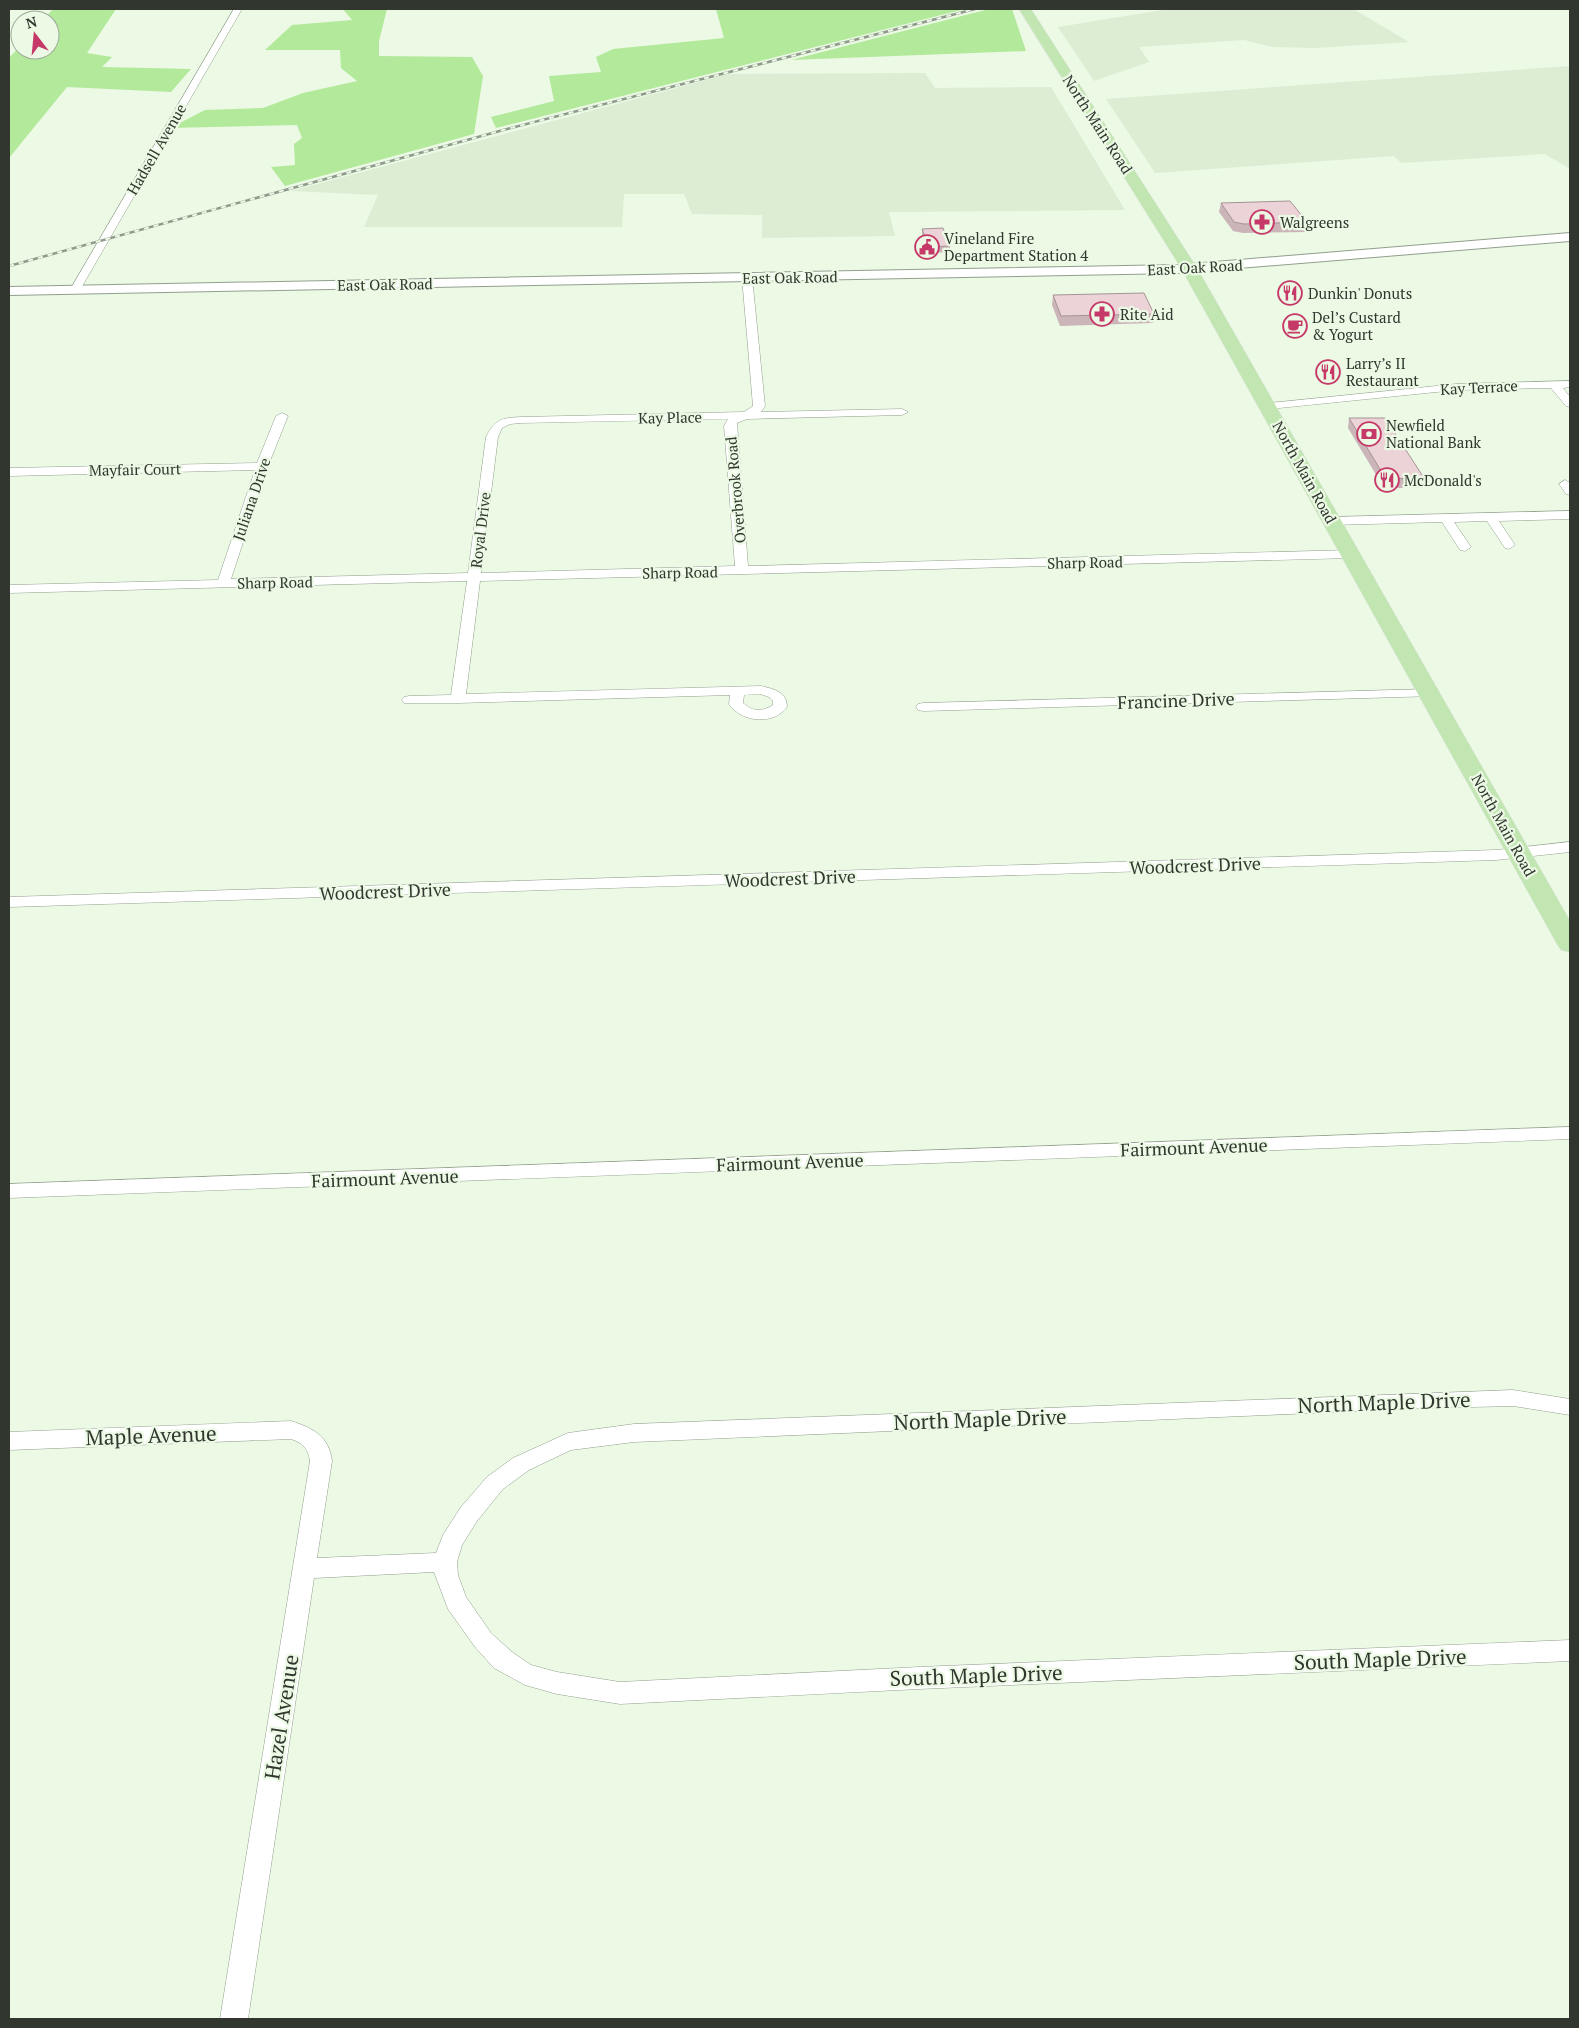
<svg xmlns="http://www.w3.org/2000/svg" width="1579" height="2028" viewBox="0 0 1579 2028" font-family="'PT Serif',serif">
<rect width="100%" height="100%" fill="#ebf9e5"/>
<path fill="#dcedd4" d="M 1169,9 L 1353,9 L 1409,42 L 1315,48 L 1273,47 L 1244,40 L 1139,47 L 1149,62 L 1094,81 L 1058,27 Z
M 1570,66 L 1570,169 L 1545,154 L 1401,163 L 1394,156 L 1155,173 L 1106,99 Z
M 925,73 L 935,88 L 1051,87 L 1125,210 L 889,212 L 895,236 L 762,238 L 762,215 L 692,214 L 684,194 L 624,194 L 622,227 L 364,227 L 378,195 L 291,191 L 729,74 Z"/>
<path fill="#b3e99a" d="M 53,9 L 116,9 L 87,53 L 112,57 L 102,67 L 191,69 L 171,92 L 67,87 L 9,158 L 9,58 L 20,46 L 20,50 L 50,50 L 50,20 L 43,20 Z
M 343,9 L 387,9 L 379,41 L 379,56 L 472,57 L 483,76 L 474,134 L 285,186 L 271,167 L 295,165 L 294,144 L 302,138 L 297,125 L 170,128 L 205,110 L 263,108 L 303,93 L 357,81 L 341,68 L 340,50 L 265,50 L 292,25 L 352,20 Z
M 716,9 L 965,9 L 496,128 L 491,117 L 554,101 L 549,76 L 601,72 L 596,57 L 613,49 L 724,38 Z
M 989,9 L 1012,9 L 1026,51 L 791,60 Z"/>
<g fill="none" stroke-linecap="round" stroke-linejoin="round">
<g stroke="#929f8d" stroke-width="1">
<path id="minor" d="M 234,9 L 242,9 L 80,290 L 75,293 L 71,292 L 70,290 Z
M 747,274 L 752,277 L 765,406 L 761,412 L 902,409 L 908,412 L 902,415 L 747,419 L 737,423 L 748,566 L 1351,550 L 1357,554 L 1351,558 L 480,581 L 466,694 L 761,686 C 774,689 787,692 787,707 C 773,726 741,722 729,704 L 730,695 L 458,703 L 404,703 L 402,700 L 404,697 L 409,696 L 451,695 L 467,581 L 9,593 L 9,585 L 218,580 L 255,470 L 9,476 L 9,468 L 257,463 L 276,416 L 282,413 L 288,416 L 268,466 L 231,579 L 468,573 L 486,437 C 495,419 502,418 521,417 L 744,412 L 753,406 L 742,277 ZM 728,419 L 724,426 L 735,566 L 481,573 L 498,437 L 502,428 L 510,424 L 521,423 ZM 760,694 L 769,697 L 773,701 L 773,705 C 762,712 753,712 743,703 L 744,695 Z
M 1570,381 L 1570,387 L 1563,388 L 1570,397 L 1570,407 L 1566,406 L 1551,388 L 1456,390 L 1269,409 L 1263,406 L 1269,403 L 1456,384 Z
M 1565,480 L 1570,483 L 1570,495 L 1566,494 L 1559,484 Z
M 1570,511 L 1570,519 L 1499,521 L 1515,545 L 1509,549 L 1505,548 L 1487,521 L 1454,522 L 1471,547 L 1465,551 L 1460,550 L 1442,522 L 1332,525 L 1326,521 L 1332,517 Z
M 1430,689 L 1435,690 L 1437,693 L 1435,696 L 923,711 L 918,710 L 916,707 L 918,704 L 923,703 Z
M 1570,842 L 1570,852 L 1496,860 L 9,907 L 9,897 L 1496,850 Z
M 1570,1127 L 1570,1139 L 9,1198 L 9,1184 Z
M 1513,1390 L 1570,1399 L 1570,1415 L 1513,1406 L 1431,1408 L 634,1442 L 571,1450 L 529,1470 L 503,1489 L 477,1521 L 462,1545 L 457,1562 L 458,1575 L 466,1597 L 491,1633 L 512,1652 L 531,1665 L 557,1672 L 620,1682 L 919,1667 L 1570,1640 L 1570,1661 L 919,1689 L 620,1704 L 557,1694 L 525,1685 L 494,1668 L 475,1647 L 448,1609 L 434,1572 L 314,1578 L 248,2019 L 220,2019 L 310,1461 C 308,1448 303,1443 291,1439 L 9,1450 L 9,1432 L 291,1421 C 313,1428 329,1436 332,1461 L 317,1558 L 436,1553 L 443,1535 L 461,1507 L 487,1477 L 513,1458 L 568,1433 L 634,1424 Z"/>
</g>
<g stroke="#929f8d" stroke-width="2">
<path id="tertiary" d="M 1570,233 L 1570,241 L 1178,273 L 9,295 L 9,287 L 1178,265 Z"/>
</g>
<g stroke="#e2e3e2" stroke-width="1">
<path id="primary" d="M 1019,9 L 1031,9 L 1197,268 L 1570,921 L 1570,952 L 1561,950 L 1557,944 L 1181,268 Z"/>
</g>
<use href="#minor" fill="#fff" fill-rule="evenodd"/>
<use href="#tertiary" fill="#fff" fill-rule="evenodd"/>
<use href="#primary" fill="#c2e6b1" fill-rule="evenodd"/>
<g stroke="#909a8c" stroke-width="2.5">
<path id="rail" d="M 9,266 L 507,129 L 975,9"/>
</g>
<use href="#rail" stroke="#ebf9e5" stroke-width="2" stroke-dasharray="5" stroke-linecap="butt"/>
</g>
<path fill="#cbb5b9" d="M 1221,203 L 1307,222 L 1306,232 L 1243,233 L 1233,231 L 1219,212 Z
M 922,229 L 950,246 L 950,252 L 929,253 L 922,235 Z
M 1053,295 L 1154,314 L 1153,323 L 1060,326 L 1052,305 Z
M 1349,418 L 1424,478 L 1422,488 L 1384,488 L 1348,428 Z"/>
<path fill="#ecd3d7" stroke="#a59496" d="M 1290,201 L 1307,222 L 1244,224 L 1234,222 L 1221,203 Z
M 943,228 L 950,246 L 929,247 L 922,229 Z
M 1144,293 L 1154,314 L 1061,316 L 1053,295 Z
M 1349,418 L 1385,418 L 1424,478 L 1386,479 Z"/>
<defs>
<g id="pharmacy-ring" transform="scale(1.25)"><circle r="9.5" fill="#ebf9e5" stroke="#c53867" stroke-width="1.5"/><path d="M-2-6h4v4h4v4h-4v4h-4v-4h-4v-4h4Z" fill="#c53867"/></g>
<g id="civic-ring" transform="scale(1.25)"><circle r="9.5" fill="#ebf9e5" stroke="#c53867" stroke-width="1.5"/><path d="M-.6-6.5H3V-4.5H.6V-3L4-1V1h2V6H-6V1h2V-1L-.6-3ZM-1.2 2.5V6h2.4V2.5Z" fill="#c53867"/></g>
<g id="restaurant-ring" transform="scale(1.25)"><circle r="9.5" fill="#ebf9e5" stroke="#c53867" stroke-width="1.5"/><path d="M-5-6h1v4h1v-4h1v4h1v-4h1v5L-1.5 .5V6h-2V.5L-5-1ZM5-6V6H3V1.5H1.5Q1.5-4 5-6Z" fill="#c53867"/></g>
<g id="cafe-ring" transform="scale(1.25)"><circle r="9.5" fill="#ebf9e5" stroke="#c53867" stroke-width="1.5"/><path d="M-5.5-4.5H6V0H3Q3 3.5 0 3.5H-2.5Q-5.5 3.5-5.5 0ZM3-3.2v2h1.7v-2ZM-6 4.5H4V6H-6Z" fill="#c53867"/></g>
<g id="bank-ring" transform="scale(1.25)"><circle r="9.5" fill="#ebf9e5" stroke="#c53867" stroke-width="1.5"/><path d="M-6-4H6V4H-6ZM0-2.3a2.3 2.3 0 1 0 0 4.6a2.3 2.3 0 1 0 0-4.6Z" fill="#c53867"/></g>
</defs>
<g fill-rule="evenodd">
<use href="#pharmacy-ring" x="1262" y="222"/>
<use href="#civic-ring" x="927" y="247"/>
<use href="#restaurant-ring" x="1290" y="293"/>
<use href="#pharmacy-ring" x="1102" y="314"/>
<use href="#cafe-ring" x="1295" y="326"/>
<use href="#restaurant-ring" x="1328" y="372"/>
<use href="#bank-ring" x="1369" y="434"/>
<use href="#restaurant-ring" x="1387" y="480"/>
</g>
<g text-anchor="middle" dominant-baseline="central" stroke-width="4.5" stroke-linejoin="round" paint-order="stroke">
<g font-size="15" fill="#31372f" stroke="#ebf9e5">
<text transform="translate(1098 124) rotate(57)">North Main Road</text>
<text transform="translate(156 149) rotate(-60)">Hadsell Avenue</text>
<text transform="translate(1195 267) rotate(-3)">East Oak Road</text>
<text transform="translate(790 277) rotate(-1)">East Oak Road</text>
<text transform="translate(385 284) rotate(-1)">East Oak Road</text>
<text transform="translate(1479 387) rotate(-3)">Kay Terrace</text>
<text transform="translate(670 417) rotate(-1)">Kay Place</text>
<text transform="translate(135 469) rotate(-1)">Mayfair Court</text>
<text transform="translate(1305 472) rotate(61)">North Main Road</text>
<text transform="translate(735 490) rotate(-95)">Overbrook Road</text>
<text transform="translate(251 499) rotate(-71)">Juliana Drive</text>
<text transform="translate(480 530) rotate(-83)">Royal Drive</text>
<text transform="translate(1085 562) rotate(-1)">Sharp Road</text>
<text transform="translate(680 572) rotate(-1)">Sharp Road</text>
<text transform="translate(275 582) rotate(-1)">Sharp Road</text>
<text transform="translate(1504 825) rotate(61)">North Main Road</text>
</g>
<g font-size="15" fill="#31372f" stroke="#ebf9e5" text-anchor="start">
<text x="1280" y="222">Walgreens</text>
<text x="944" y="238">Vineland Fire<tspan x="944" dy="17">Department Station 4</tspan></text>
<text x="1308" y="293">Dunkin' Donuts</text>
<text x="1120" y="314">Rite Aid</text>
<text x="1312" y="317">Del’s Custard<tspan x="1312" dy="17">&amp; Yogurt</tspan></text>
<text x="1346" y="363">Larry’s II<tspan x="1346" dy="17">Restaurant</tspan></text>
<text x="1386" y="425">Newfield<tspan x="1386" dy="17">National Bank</tspan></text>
<text x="1404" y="480">McDonald's</text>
</g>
<g font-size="18" fill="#31372f" stroke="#ebf9e5">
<text transform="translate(1176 700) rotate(-2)">Francine Drive</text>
<text transform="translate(1195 865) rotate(-2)">Woodcrest Drive</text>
<text transform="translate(790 878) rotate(-2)">Woodcrest Drive</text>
<text transform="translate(385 891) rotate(-2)">Woodcrest Drive</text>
<text transform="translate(1194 1147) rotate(-2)">Fairmount Avenue</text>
<text transform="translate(790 1162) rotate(-2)">Fairmount Avenue</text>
<text transform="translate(385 1178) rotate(-2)">Fairmount Avenue</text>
</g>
<g font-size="21" fill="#31372f" stroke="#ebf9e5">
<text transform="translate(1384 1402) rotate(-2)">North Maple Drive</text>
<text transform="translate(980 1419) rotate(-2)">North Maple Drive</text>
<text transform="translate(151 1435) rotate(-2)">Maple Avenue</text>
<text transform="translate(1380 1659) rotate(-2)">South Maple Drive</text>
<text transform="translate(976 1675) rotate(-2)">South Maple Drive</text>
<text transform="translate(281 1717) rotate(-81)">Hazel Avenue</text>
</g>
</g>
<rect width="1579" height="2028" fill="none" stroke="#31372f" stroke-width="20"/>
<g transform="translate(35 35) rotate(344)"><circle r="24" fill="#ebf9e5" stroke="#a1ab9c"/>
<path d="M0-4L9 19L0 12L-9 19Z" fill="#c53867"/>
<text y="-8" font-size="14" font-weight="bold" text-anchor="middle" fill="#31372f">N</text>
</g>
</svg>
